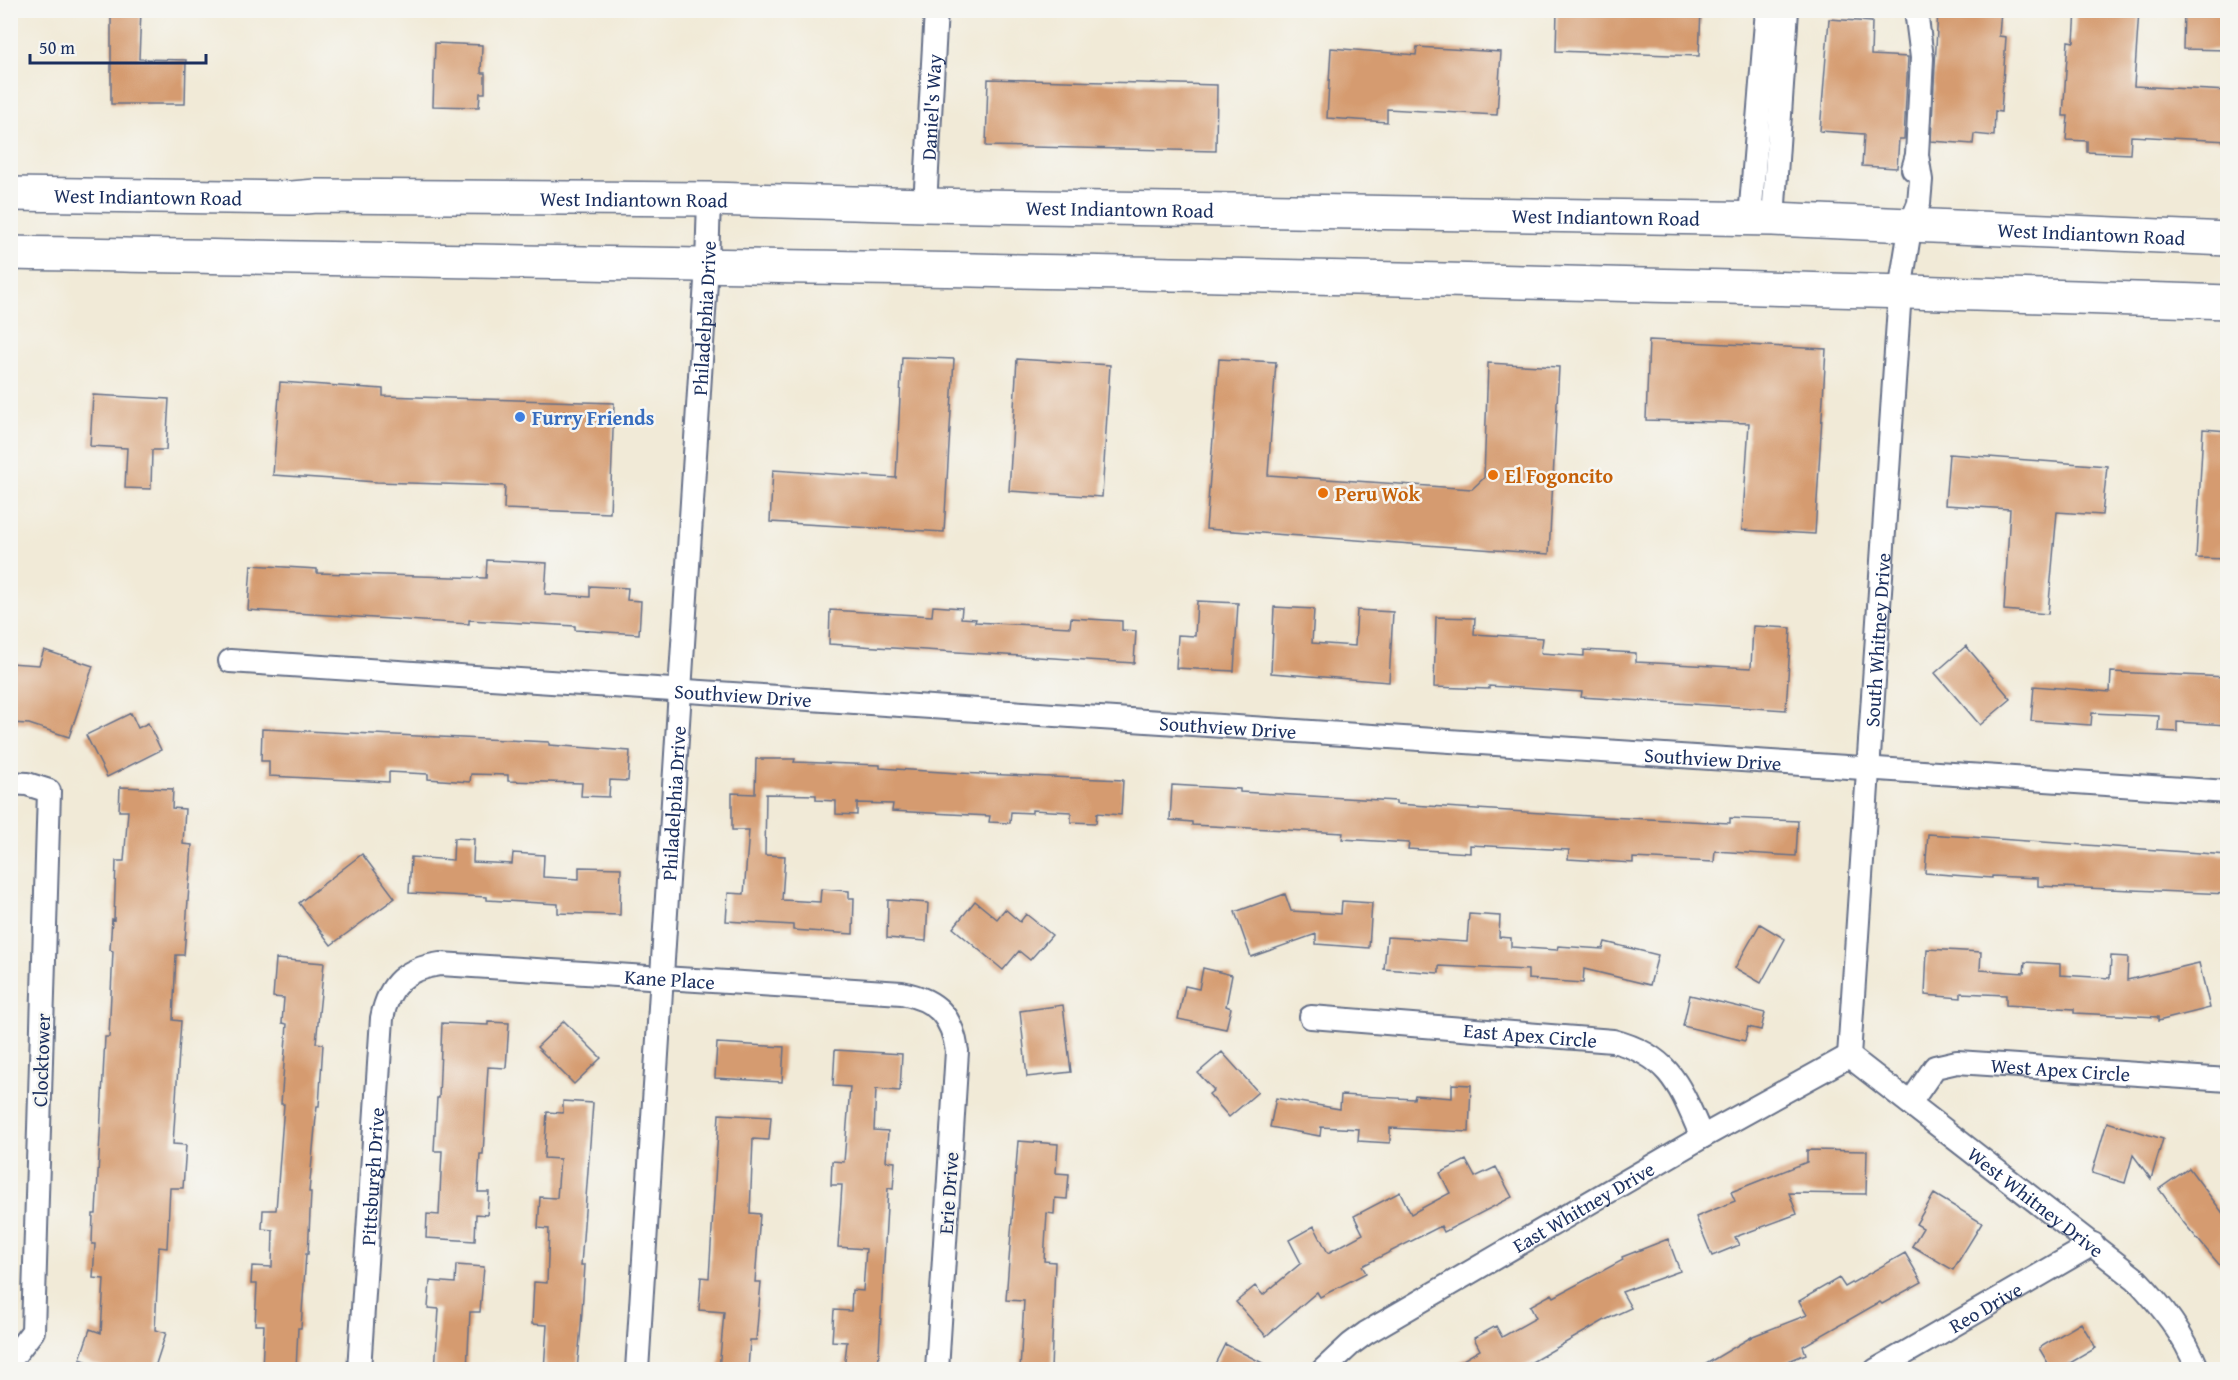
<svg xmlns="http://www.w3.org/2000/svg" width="2238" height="1380" viewBox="0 0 2238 1380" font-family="'Gentium Book Plus',serif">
<rect width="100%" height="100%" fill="#f6f6f2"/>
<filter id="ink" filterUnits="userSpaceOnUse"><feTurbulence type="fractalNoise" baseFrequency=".0167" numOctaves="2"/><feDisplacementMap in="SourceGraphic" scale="12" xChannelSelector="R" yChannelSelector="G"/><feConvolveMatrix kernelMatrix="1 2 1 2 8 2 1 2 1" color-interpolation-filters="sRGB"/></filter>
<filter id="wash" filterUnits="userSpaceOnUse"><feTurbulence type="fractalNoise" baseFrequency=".008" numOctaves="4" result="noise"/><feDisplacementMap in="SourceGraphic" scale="24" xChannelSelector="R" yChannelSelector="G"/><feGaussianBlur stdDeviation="1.35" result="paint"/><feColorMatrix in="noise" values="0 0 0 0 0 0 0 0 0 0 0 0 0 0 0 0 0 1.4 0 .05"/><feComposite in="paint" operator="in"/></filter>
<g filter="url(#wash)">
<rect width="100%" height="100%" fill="#f1ead7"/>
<g id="blocks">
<path fill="#d59b70" d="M 111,10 L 141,10 L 139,59 L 186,60 L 185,104 L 111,104 Z
M 1557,10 L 1701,10 L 1699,56 L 1556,51 Z
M 1938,10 L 2001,10 L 1999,36 L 2006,37 L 2001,112 L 1995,111 L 1994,136 L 1974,134 L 1973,144 L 1931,141 Z
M 2076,10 L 2139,10 L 2134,86 L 2228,91 L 2228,141 L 2131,136 L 2130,154 L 2087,152 L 2087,141 L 2066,140 L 2068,116 L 2063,116 L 2068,41 L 2074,42 Z
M 2184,10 L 2228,10 L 2228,50 L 2183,49 Z
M 1829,19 L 1872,22 L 1871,55 L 1908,57 L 1904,139 L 1899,139 L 1897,168 L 1862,166 L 1864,134 L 1820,131 Z
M 435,43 L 482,45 L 481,73 L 485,73 L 485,93 L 480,93 L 479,107 L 433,106 Z
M 1417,47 L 1501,52 L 1497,115 L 1387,109 L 1387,122 L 1327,118 L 1331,48 L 1416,55 Z
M 988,79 L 1217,85 L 1216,151 L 986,146 Z
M 1649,340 L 1826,349 L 1815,534 L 1742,530 L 1749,423 L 1646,420 Z
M 902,357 L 954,359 L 944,532 L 770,522 L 773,470 L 896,478 Z
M 1017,359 L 1110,365 L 1102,497 L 1009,491 Z
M 1219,359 L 1276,362 L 1268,475 L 1472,489 L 1484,478 L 1488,363 L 1559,367 L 1549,554 L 1206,529 Z
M 280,382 L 383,389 L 383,396 L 614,403 L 610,513 L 504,509 L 505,486 L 377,482 L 273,475 Z
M 93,395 L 169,399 L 166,450 L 152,450 L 151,489 L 125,488 L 127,448 L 90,446 Z
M 2203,429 L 2228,431 L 2228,559 L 2196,558 Z
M 1949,454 L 2107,466 L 2102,515 L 2057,512 L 2048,614 L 2004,610 L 2010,509 L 1945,505 Z
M 487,560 L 547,563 L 545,594 L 590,597 L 590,586 L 628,588 L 627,600 L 641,601 L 639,634 L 575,630 L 575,626 L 469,620 L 469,624 L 248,610 L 251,565 L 317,569 L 317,573 L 486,578 Z
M 1197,601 L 1238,603 L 1234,671 L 1176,668 L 1178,635 L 1195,636 Z
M 933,606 L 962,608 L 961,618 L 976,619 L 975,622 L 1070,627 L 1071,618 L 1122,621 L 1122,630 L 1136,631 L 1134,663 L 829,644 L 830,610 L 932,616 Z
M 1274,607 L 1314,609 L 1312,643 L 1355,646 L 1357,610 L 1393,612 L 1389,682 L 1271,673 Z
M 1436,617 L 1475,618 L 1474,634 L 1543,638 L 1541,653 L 1584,656 L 1584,650 L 1636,653 L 1636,662 L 1751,668 L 1753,626 L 1791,628 L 1786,710 L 1581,697 L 1582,692 L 1489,686 L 1489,689 L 1434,687 Z
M 1966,646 L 2011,699 L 1980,725 L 1935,673 Z
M 44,650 L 93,666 L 69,737 L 29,724 L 10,723 L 10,663 L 39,665 Z
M 2111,672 L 2228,677 L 2228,725 L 2177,722 L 2177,732 L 2158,731 L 2159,716 L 2092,713 L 2091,725 L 2031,721 L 2034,686 L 2110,692 Z
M 131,713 L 138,728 L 148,723 L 161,750 L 107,777 L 86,735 Z
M 262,729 L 549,742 L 549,745 L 630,751 L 628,781 L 610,780 L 609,797 L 581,796 L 582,783 L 508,781 L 508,775 L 471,774 L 470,782 L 428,779 L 428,774 L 389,772 L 389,782 L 269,776 L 269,761 L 261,761 Z
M 756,759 L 795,759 L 794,762 L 880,765 L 880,768 L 957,773 L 1123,780 L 1121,815 L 1097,813 L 1096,823 L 1071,822 L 1071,812 L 1032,810 L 1032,813 L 1011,812 L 1010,823 L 989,822 L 990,816 L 892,811 L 893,804 L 857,803 L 857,815 L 836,814 L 836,801 L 816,800 L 816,795 L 766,794 L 765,855 L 785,856 L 782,900 L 820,902 L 821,889 L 849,891 L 849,898 L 854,898 L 853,934 L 793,930 L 793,925 L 726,921 L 728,893 L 744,894 L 749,830 L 732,830 L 732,793 L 755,794 Z
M 1172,785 L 1240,789 L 1240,792 L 1396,801 L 1396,804 L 1428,806 L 1606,817 L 1730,823 L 1730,818 L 1798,821 L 1796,856 L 1715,851 L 1714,862 L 1633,858 L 1633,863 L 1568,859 L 1569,850 L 1470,845 L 1470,853 L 1408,849 L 1409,843 L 1342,839 L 1343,833 L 1192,825 L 1192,822 L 1170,820 Z
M 120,787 L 173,789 L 172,808 L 185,809 L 183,844 L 192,845 L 184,955 L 176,955 L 173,1020 L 181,1021 L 173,1144 L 186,1145 L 183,1188 L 170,1188 L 167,1248 L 159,1247 L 155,1330 L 166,1333 L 154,1370 L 111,1370 L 80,1359 L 90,1329 L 101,1333 L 104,1279 L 93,1278 L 95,1244 L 92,1244 L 93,1214 L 96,1214 L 105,1037 L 109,1037 L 113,951 L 110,950 L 112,919 L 114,920 L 116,861 L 124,861 L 128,811 L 119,811 Z
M 1928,834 L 2228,855 L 2228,894 L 2038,886 L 2038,878 L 1992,876 L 1992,878 L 1925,873 Z
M 454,838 L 474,839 L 473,862 L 512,864 L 513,853 L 544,855 L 543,877 L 579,879 L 579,867 L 621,868 L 620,915 L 558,913 L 558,904 L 487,900 L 487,897 L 409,893 L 411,857 L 453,860 Z
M 362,854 L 395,898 L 331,945 L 299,903 Z
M 1285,894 L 1291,911 L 1341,914 L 1342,901 L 1372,903 L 1369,948 L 1316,944 L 1316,934 L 1251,957 L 1235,912 Z
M 888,900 L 928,903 L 926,941 L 887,938 Z
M 975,901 L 997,919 L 1005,909 L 1020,922 L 1026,914 L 1052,935 L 1030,960 L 1019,951 L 1003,970 L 953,928 Z
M 1469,914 L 1500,916 L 1499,937 L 1511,938 L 1511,947 L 1557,950 L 1558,946 L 1603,949 L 1605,942 L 1658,955 L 1650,985 L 1584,969 L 1583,983 L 1528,979 L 1528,970 L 1439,966 L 1439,973 L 1384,969 L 1387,937 L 1467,942 Z
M 1760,924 L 1785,939 L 1761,983 L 1735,968 Z
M 1927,949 L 1981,952 L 1980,970 L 2024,973 L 2025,962 L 2060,964 L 2060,975 L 2110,978 L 2111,956 L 2128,957 L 2127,980 L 2199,963 L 2210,1008 L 2158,1021 L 2158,1017 L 2074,1013 L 2074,1009 L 2006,1005 L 2006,995 L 1961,993 L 1961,998 L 1925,995 Z
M 276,959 L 324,963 L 316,1043 L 323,1044 L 319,1106 L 317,1106 L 309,1192 L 311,1192 L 308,1254 L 306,1254 L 301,1328 L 298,1328 L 296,1370 L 262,1370 L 264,1325 L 255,1325 L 257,1284 L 251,1284 L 252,1266 L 272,1267 L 273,1230 L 262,1229 L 263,1210 L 276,1210 L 284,1104 L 281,1104 L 287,1024 L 282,1023 L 284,998 L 273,997 Z
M 1203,968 L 1232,975 L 1226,1006 L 1231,1008 L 1226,1029 L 1178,1019 L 1185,986 L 1199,989 Z
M 1690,995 L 1765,1013 L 1761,1030 L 1748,1027 L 1745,1041 L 1683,1026 Z
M 1063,1005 L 1071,1072 L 1027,1077 L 1020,1011 Z
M 564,1021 L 601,1058 L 574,1084 L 537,1047 Z
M 488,1022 L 509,1023 L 506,1068 L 488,1067 L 483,1154 L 480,1154 L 478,1192 L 489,1192 L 487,1215 L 476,1214 L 475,1241 L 426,1238 L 427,1214 L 439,1215 L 442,1151 L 434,1151 L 437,1098 L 439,1098 L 442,1023 L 488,1025 Z
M 717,1043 L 784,1047 L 782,1082 L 715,1078 Z
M 835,1050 L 902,1054 L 900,1091 L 876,1089 L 874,1130 L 888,1131 L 886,1161 L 895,1162 L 893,1189 L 888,1188 L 878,1370 L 844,1370 L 847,1342 L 832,1341 L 834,1310 L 851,1311 L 852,1290 L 863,1291 L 866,1249 L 838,1247 L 842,1185 L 831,1185 L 832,1161 L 844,1162 L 850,1087 L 833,1086 Z
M 1222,1052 L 1258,1092 L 1229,1117 L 1209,1094 L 1214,1090 L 1198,1073 Z
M 1452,1084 L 1471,1085 L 1469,1132 L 1390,1128 L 1390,1143 L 1358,1141 L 1359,1129 L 1321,1127 L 1320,1136 L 1270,1127 L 1276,1098 L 1340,1109 L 1341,1095 L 1414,1099 L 1415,1095 L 1452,1098 Z
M 563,1101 L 593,1103 L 581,1265 L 585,1265 L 581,1327 L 577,1370 L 544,1370 L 547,1325 L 532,1324 L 534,1282 L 547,1283 L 549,1229 L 538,1228 L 540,1197 L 557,1198 L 560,1159 L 544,1158 L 547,1112 L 563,1113 Z
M 719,1114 L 771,1117 L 769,1140 L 753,1139 L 750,1213 L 760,1214 L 755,1282 L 761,1282 L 756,1340 L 750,1340 L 748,1370 L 719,1370 L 724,1312 L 699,1310 L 701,1277 L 709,1278 Z
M 2107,1122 L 2163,1139 L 2151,1179 L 2133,1155 L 2125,1183 L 2092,1173 Z
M 1018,1141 L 1058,1144 L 1056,1173 L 1069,1174 L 1067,1199 L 1055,1198 L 1054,1214 L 1047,1213 L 1044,1261 L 1055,1262 L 1051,1370 L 1020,1370 L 1024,1301 L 1006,1300 Z
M 1807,1150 L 1867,1151 L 1866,1194 L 1789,1193 L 1797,1214 L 1735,1237 L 1739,1245 L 1712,1256 L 1696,1217 L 1735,1201 L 1731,1192 L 1807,1162 Z
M 1466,1160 L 1475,1177 L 1496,1167 L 1512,1197 L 1444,1232 L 1441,1226 L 1362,1266 L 1366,1273 L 1320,1297 L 1317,1292 L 1266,1336 L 1236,1302 L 1255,1286 L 1263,1295 L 1301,1263 L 1289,1240 L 1314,1226 L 1328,1253 L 1363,1234 L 1354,1216 L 1400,1192 L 1411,1214 L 1450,1193 L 1440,1173 Z
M 2189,1168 L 2228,1220 L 2228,1275 L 2184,1223 L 2159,1189 Z
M 1934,1194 L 1982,1223 L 1953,1270 L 1912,1246 L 1923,1228 L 1916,1224 Z
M 1668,1239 L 1680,1271 L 1622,1292 L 1631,1308 L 1605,1320 L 1518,1370 L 1446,1370 L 1480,1350 L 1474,1338 L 1496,1326 L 1502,1337 L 1536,1318 L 1530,1306 L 1552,1294 L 1554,1297 L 1623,1260 L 1622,1257 Z
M 1905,1253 L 1922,1282 L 1882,1304 L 1880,1302 L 1803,1346 L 1806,1354 L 1766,1370 L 1696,1370 L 1753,1336 L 1807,1315 L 1799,1301 L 1839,1278 L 1845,1287 Z
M 456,1265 L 484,1267 L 480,1312 L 470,1312 L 467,1370 L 435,1370 L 439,1309 L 428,1308 L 430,1281 L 455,1283 Z
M 2081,1323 L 2096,1348 L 2058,1370 L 2052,1370 L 2039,1348 Z
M 1225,1344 L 1233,1348 L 1276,1370 L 1212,1370 Z"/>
</g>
</g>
<g filter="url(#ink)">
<use href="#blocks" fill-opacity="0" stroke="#667088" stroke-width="1.5"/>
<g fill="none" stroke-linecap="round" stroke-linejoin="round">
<g stroke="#667088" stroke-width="26">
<g id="street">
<path d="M 1913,169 L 1917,155 L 1922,58 L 1916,10"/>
<path id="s1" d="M 925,205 L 936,10"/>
<path d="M 1750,218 L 1767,10"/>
<path d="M 1773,219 L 1787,10"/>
<path id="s2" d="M 230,661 L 2228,792"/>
<path d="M 10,783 L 27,784 L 49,791 L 33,1331 L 10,1361"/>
<path id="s3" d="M 1311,1017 L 1613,1041 C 1671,1056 1680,1087 1702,1137"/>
<path id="s4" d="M 1849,1056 L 1900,291 L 1911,223 L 1919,203 L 1921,180 L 1917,155"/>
<path id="s5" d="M 1849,1056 L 2136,1279 C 2162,1306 2184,1334 2198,1370"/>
<path id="s6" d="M 1910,1103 L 1935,1067 L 1957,1062 L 2228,1080"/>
<path id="s7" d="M 359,1370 L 382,1018 C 389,983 406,969 440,964 L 902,993 C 937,1000 952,1016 957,1051 L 937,1370"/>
<path id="s8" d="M 637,1370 L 707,265 L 709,199"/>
<path id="s9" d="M 1323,1370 L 1351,1344 L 1366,1333 L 1702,1137 L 1849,1056"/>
<path id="s10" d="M 1876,1370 L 2093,1244"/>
</g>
</g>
<g stroke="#667088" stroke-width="36">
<g id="primary">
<path id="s11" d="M 10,194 L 292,198 L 316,196 L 709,199 L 925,205 L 1773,219 L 2228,239"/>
<path d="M 10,253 C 750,266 1489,277 2228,302"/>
</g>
</g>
<use href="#street" stroke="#fff" stroke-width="22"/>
<use href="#primary" stroke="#fff" stroke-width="33"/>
</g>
</g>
<circle fill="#3f7fe0" stroke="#f6f6f2" stroke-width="2" cx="520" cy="417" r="6"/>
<g fill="#e8710a" stroke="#f6f6f2" stroke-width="2">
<circle cx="1493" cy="475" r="6"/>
<circle cx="1323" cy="493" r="6"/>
</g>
<g text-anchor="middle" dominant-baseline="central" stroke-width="5" stroke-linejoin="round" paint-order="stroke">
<g font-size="20" fill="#1b2f5e" stroke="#f6f6f2">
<text stroke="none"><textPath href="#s1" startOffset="98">Daniel's Way</textPath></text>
<text stroke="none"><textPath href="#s11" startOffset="138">West Indiantown Road</textPath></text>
<text stroke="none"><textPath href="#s11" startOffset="624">West Indiantown Road</textPath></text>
<text stroke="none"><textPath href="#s11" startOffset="1110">West Indiantown Road</textPath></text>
<text stroke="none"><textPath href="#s11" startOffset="1596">West Indiantown Road</textPath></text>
<text stroke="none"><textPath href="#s11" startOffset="2082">West Indiantown Road</textPath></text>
<text stroke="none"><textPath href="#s8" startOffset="1054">Philadelphia Drive</textPath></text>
<text stroke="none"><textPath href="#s4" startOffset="417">South Whitney Drive</textPath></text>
<text stroke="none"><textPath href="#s2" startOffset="514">Southview Drive</textPath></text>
<text stroke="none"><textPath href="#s2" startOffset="1000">Southview Drive</textPath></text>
<text stroke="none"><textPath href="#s2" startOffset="1486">Southview Drive</textPath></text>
<text stroke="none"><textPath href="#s8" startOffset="568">Philadelphia Drive</textPath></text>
<text stroke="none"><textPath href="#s7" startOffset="669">Kane Place</textPath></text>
<text stroke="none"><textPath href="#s3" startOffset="220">East Apex Circle</textPath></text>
<text transform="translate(41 1060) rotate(-88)">Clocktower</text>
<text stroke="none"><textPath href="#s6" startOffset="170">West Apex Circle</textPath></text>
<text stroke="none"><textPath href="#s7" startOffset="194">Pittsburgh Drive</textPath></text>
<text transform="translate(948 1193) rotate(-86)">Erie Drive</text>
<text stroke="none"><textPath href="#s5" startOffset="237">West Whitney Drive</textPath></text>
<text stroke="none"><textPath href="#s9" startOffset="308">East Whitney Drive</textPath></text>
<text stroke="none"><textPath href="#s10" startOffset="126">Reo Drive</textPath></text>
</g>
<g font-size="20" font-weight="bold" fill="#366cbe" stroke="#f6f6f2" text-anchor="start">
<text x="532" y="417">Furry Friends</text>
</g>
<g font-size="20" font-weight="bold" fill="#c56008" stroke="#f6f6f2" text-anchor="start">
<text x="1505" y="475">El Fogoncito</text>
<text x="1335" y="493">Peru Wok</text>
</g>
</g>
<rect width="2238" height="1380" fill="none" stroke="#f6f6f2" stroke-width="36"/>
<path d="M30 54v9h176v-9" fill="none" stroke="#1b2f5e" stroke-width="3"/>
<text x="39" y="54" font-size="18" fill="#1b2f5e" stroke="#f6f6f2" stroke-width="4.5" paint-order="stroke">50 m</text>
</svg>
